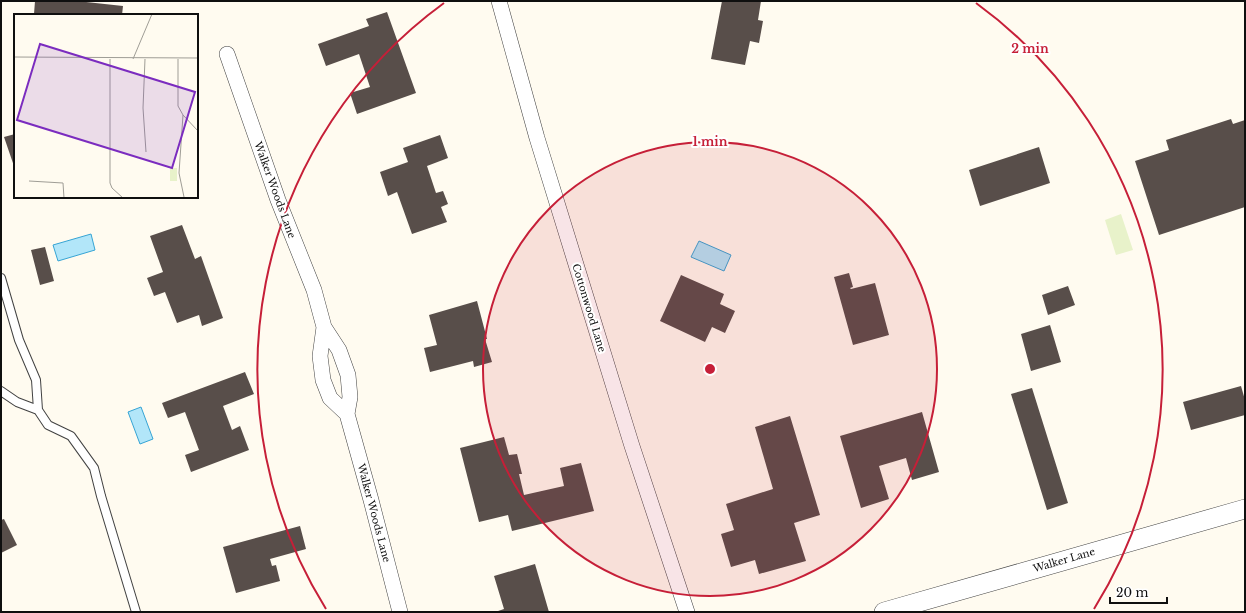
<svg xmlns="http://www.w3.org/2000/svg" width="1246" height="613" viewBox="0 0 1246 613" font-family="'Libre Baskerville',serif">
<rect width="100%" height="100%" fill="#fffbf0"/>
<path fill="#e8f2ca" d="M 1121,214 L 1133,250 L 1116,255 L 1105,220 Z"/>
<path fill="#b2e6f9" stroke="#36a4d4" d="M 91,234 L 95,250 L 58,261 L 53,245 Z
M 699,241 L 731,255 L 724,271 L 691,257 Z
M 141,407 L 153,439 L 140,444 L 128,412 Z"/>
<path fill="#584e4a" d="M 35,1 L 77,1 L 123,6 L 122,15 L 39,15 L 34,14 Z
M 722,1 L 761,1 L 758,20 L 763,21 L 759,43 L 750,41 L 745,65 L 711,59 Z
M 387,12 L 416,93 L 357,114 L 350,93 L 370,87 L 359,54 L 326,66 L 318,44 L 369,26 L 366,19 Z
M 1231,119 L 1233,124 L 1245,120 L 1245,207 L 1159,235 L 1135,161 L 1169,150 L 1166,140 Z
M 15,134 L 15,169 L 4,137 Z
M 440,135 L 448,158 L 427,166 L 436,193 L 443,191 L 448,204 L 441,207 L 447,222 L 412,234 L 397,192 L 388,196 L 380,172 L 408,162 L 403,148 Z
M 1039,147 L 1050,183 L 980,206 L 969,170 Z
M 182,225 L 195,259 L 201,256 L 223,318 L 202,326 L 199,315 L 177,323 L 165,292 L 154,296 L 147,278 L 163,272 L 150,236 Z
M 45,247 L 54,281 L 40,285 L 31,250 Z
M 849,273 L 853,287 L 850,288 L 851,289 L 875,283 L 889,335 L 853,345 L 834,277 Z
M 681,275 L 724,294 L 720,304 L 735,311 L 725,333 L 712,327 L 705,342 L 660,321 Z
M 1068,286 L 1075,305 L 1048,315 L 1042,295 Z
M 477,301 L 487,339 L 485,339 L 492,362 L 474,367 L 473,361 L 430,372 L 424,348 L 437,345 L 429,315 Z
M 1050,325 L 1061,362 L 1031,371 L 1021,334 Z
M 245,372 L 254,394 L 223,406 L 232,430 L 240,426 L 249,450 L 191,472 L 185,455 L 199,450 L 185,412 L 168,418 L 162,403 Z
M 1241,386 L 1245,400 L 1245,415 L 1191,430 L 1183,402 Z
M 1032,388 L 1068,503 L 1047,510 L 1011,394 Z
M 922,412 L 939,472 L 912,480 L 906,458 L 879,466 L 889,499 L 861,508 L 840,436 Z
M 790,416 L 820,515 L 794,523 L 806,561 L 759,574 L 755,560 L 731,567 L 721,534 L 734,530 L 726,504 L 773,489 L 755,427 Z
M 504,437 L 509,455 L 517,454 L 522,474 L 519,474 L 524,495 L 564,486 L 560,468 L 581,463 L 594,511 L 512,531 L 508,515 L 479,522 L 460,448 Z
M 4,519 L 17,545 L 1,553 L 1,520 Z
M 300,526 L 306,549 L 270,559 L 272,566 L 276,565 L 280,581 L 236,593 L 223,547 Z
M 535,564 L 549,612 L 495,612 L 504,609 L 494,576 Z"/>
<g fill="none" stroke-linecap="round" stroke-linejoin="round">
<g stroke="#424242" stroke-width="10">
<path id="service" d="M 1,278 L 19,340 L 36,380 L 38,410 L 48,425 L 71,436 L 94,468 L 101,496 L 136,612
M 1,391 L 17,402 L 38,410"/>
</g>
<g stroke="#424242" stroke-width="16">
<path id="minor" d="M 499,1 L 537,138 L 632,446 L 687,612
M 227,54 L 278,200 L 314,290 L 324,327 L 339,350 L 348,375 L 350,397 L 347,414 L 371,500 L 400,612
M 324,327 L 320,356 L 323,380 L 330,398 L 347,414"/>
</g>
<g stroke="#424242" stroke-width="20">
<path id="tertiary" d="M 884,612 L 1245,509"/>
</g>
<use href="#service" stroke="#fff" stroke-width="8"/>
<use href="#minor" stroke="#fff" stroke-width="15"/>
<use href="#tertiary" stroke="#fff" stroke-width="19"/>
</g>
<circle cx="710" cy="369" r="227" fill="#c61f38" fill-opacity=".12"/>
<g fill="none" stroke="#c61f38" stroke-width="2">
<circle cx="710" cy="369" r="227"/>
<path d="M326 609A453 453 0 0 1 444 3M976 3A453 453 0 0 1 1094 609"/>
</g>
<g text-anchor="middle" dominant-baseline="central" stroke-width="4" stroke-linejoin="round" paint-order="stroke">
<g font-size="10" fill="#0f0f0f" stroke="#fff">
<text transform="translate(275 190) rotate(70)">Walker Woods Lane</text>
<text transform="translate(589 308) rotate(73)">Cottonwood Lane</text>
<text transform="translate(374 513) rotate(75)">Walker Woods Lane</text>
<text transform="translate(1064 560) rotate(-16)">Walker Lane</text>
</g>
</g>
<g transform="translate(14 14)">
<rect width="184" height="184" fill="#fffbf0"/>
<path d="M 156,154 L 163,154 L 163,167 L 156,167 Z" fill="#e8f2ca"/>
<path fill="none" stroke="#9f9d96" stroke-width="1" d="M 0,43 L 184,44M 96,45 L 96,169 L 98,174 L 109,184M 119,45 L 138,0M 131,45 L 129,94 L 132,138M 164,45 L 164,92 L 169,101 L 165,159 L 170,183M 169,101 L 184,117M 15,167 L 49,169 L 50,184"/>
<path fill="#7b2cbf" fill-opacity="0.15" stroke="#7b2cbf" stroke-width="2" d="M 26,30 L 181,78 L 158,154 L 3,106 Z"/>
<rect width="184" height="184" fill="none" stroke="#0f0f0f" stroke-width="2"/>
</g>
<circle cx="710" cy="369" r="6" fill="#c61f38" stroke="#fff" stroke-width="2"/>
<g font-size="12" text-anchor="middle" font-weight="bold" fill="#c61f38" stroke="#fff" stroke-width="4" stroke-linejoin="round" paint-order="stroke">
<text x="1030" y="53">2 min</text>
<text x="710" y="146">1 min</text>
</g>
<rect width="1246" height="613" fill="none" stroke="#0f0f0f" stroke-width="4"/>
<path d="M1110 597v6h57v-6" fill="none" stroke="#0f0f0f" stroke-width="2"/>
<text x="1116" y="597" font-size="12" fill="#0f0f0f" stroke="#ffffff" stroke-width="3" paint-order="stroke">20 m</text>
</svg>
